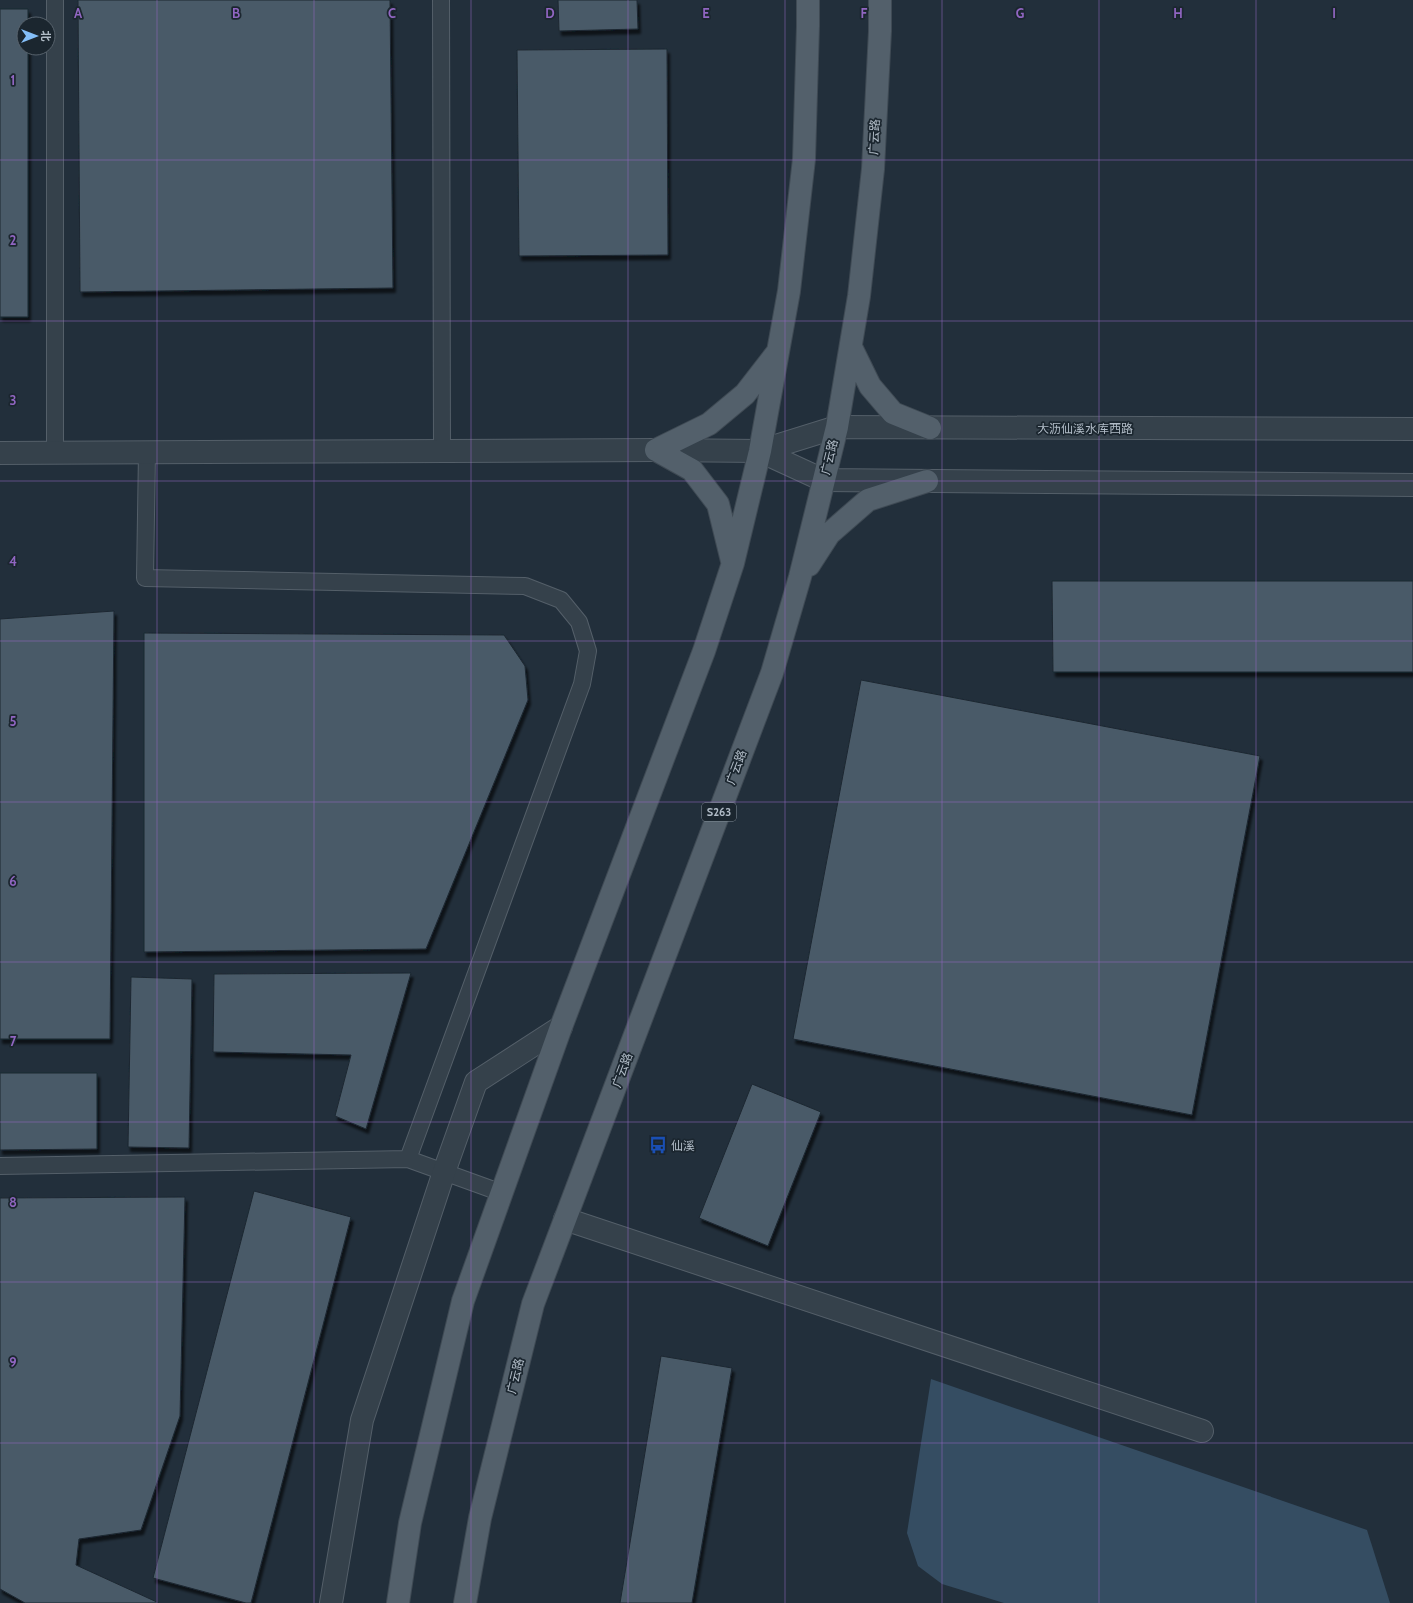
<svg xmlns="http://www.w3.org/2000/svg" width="1413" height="1603" viewBox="0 0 1413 1603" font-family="Cabin,'Noto Sans SC',sans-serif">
<defs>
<filter id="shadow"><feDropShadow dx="2.5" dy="4.5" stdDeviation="1" flood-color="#0009"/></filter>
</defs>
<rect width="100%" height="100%" fill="#222f3b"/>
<path fill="#354d62" d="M 931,1379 L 1367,1530 L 1390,1603 L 1004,1603 L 942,1584 L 918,1566 L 907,1533 Z"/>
<path fill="#4a5a67" stroke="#1d2832" filter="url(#shadow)" d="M 78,0 L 390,0 L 393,288 L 80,292 Z
M 558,0 L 637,0 L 638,29 L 559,31 Z
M 0,9 L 28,9 L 28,24 L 24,24 L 24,48 L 28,48 L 28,317 L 0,317 Z
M 667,49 L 668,255 L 519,256 L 517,50 Z
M 1052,581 L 1413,581 L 1413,672 L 1053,672 Z
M 114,611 L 110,1039 L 0,1039 L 0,619 Z
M 144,633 L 504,635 L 525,666 L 528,700 L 426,949 L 144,952 Z
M 861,680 L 1260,756 L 1192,1115 L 793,1039 Z
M 411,973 L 366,1129 L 335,1116 L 351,1055 L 213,1052 L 214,974 Z
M 131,977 L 192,979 L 189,1148 L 128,1147 Z
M 0,1073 L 97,1073 L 97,1149 L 0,1150 Z
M 752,1084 L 821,1112 L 768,1246 L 699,1218 Z
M 254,1191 L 351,1217 L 251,1603 L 246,1603 L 153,1578 Z
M 185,1197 L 180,1416 L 141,1530 L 79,1539 L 76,1565 L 159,1603 L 25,1603 L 0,1589 L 0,1198 Z
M 661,1356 L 732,1368 L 692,1603 L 620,1603 Z"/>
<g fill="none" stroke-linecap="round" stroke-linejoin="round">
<g stroke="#545f69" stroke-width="18">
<path id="service" d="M 55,0 L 55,452
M 441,0 L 442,451
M 147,452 L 145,578 L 525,586 L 561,600 L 579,622 L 588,651 L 582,684 L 408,1159
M 0,1166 L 408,1159 L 502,1193"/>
</g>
<g stroke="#545f69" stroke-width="24">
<path id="minor" d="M 565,1219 L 1202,1431
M 331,1603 L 362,1420 L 444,1172 L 476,1082 L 561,1027"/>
</g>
<g stroke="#545f69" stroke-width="24">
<path id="tertiary" d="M 760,451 L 837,427 L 1413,429
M 0,453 L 656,450 L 760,451 L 823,480 L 1413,485"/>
</g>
<g stroke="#3f4a54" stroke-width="24">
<path id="primary" d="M 851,347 L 870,386 L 893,413 L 930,428
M 656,450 L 709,424 L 745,394 L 776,354
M 656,450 L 692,470 L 718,504 L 732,561
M 809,565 L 829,534 L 868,500 L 927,481
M 398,1603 L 410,1523 L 463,1301 L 561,1027 L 704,651 L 733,563 L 760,451 L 789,291 L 804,159 L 808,26 L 808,0
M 465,1603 L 480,1518 L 533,1304 L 772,673 L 800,577 L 837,427 L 859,296 L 873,169 L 880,31 L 880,0"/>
</g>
<use href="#service" stroke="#35414b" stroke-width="16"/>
<use href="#minor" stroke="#35414b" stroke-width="22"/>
<use href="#tertiary" stroke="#35414b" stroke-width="22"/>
<use href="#primary" stroke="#53606b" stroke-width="22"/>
</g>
<path fill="none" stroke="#9166c2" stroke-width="1" stroke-opacity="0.55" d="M 157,0 L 157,1603M 314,0 L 314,1603M 471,0 L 471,1603M 628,0 L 628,1603M 785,0 L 785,1603M 942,0 L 942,1603M 1099,0 L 1099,1603M 1256,0 L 1256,1603M 0,160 L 1413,160M 0,321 L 1413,321M 0,481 L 1413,481M 0,641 L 1413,641M 0,802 L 1413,802M 0,962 L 1413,962M 0,1122 L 1413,1122M 0,1282 L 1413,1282M 0,1443 L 1413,1443"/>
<defs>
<g id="bus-bare" transform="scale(1.38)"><path d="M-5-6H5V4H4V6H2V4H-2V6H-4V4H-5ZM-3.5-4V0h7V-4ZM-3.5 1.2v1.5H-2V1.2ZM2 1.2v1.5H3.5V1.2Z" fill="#1a4fb4" stroke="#1b262f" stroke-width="2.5" paint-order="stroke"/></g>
</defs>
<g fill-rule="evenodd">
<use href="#bus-bare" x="658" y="1145"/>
</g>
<g text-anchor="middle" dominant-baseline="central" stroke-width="3.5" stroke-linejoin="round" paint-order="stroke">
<rect fill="#1b262f" stroke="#848f99" stroke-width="1" x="702" y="803" width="34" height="18" rx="3"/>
<g font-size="11" font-weight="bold" fill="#b1bcc7">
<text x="719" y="812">S263</text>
</g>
<g font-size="12" fill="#b1bcc7" stroke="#1b262f">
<text transform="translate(874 137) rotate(-87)">广云路</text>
<text x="1085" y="428">大沥仙溪水库西路</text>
<text transform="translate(829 457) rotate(-76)">广云路</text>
<text transform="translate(736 767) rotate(-69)">广云路</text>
<text transform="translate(622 1070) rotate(-69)">广云路</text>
<text transform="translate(515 1376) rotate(-76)">广云路</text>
</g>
<g font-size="12" fill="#b1bcc7" stroke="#1b262f" text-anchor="start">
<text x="671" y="1145">仙溪</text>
</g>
</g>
<g font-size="13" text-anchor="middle" font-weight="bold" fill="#9166c2" stroke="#1b262f" stroke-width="3.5" stroke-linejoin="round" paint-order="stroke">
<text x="78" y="18">A</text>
<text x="236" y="18">B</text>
<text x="392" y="18">C</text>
<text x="550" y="18">D</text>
<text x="706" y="18">E</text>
<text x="864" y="18">F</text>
<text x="1020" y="18">G</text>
<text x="1178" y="18">H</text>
<text x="1334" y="18">I</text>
<text x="13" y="85">1</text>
<text x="13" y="245">2</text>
<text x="13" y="405">3</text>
<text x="13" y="566">4</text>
<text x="13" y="726">5</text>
<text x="13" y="886">6</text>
<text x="13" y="1046">7</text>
<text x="13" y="1207">8</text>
<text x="13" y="1367">9</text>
</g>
<g transform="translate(36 36) rotate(90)"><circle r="19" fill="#1b262f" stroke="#57626c"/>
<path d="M0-3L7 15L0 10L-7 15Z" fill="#84bef8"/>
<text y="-6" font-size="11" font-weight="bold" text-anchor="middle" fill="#b1bcc7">北</text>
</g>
</svg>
